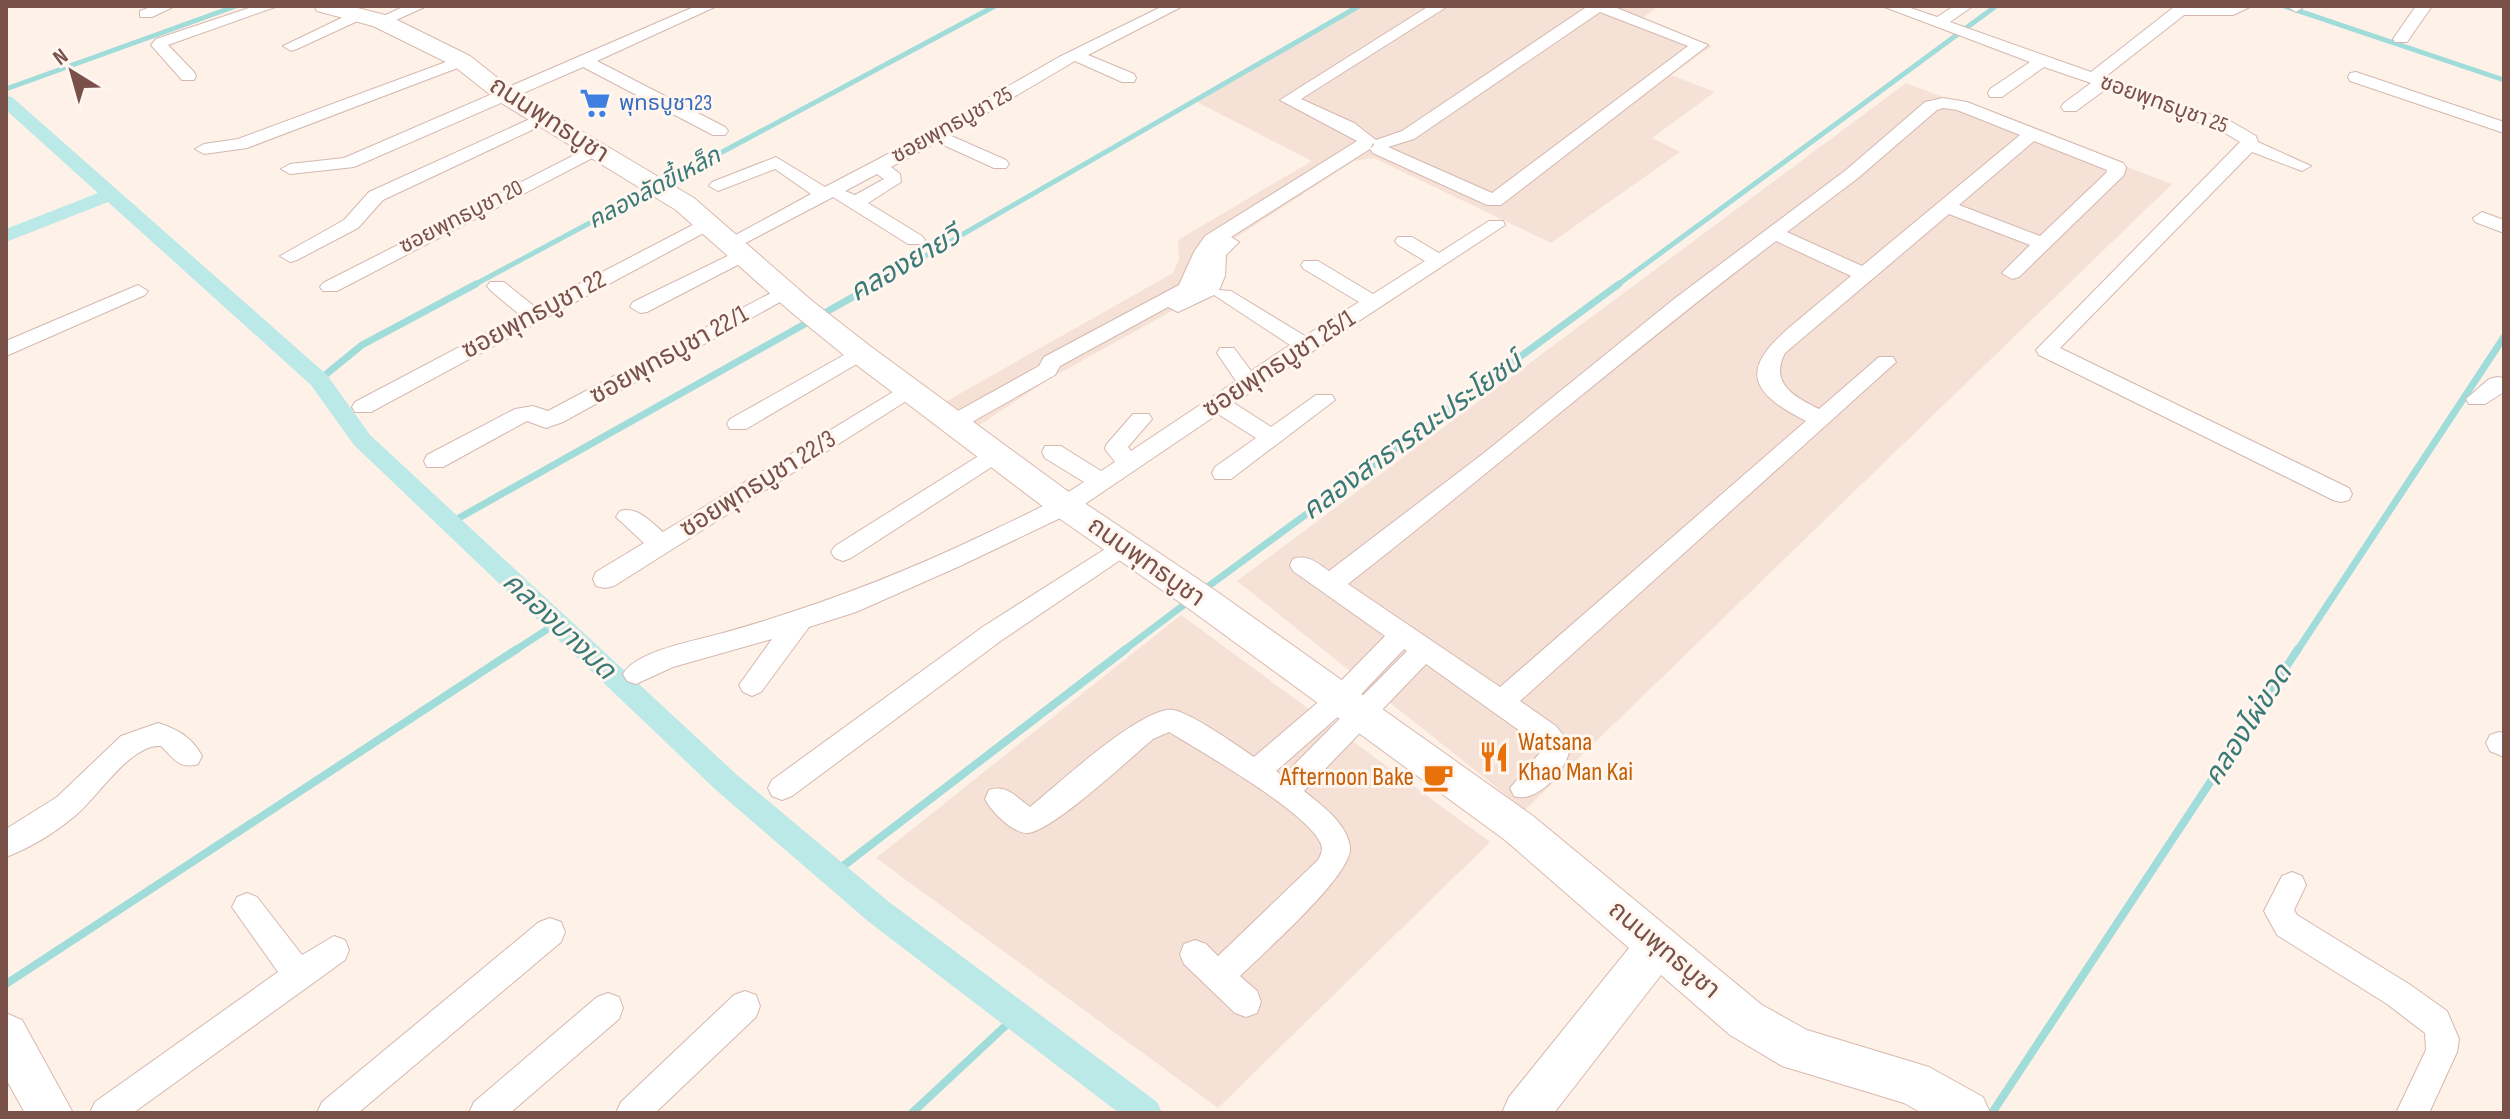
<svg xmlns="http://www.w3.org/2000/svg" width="2510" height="1119" viewBox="0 0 2510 1119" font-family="'Sofia Sans Condensed','Noto Sans Thai',sans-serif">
<rect width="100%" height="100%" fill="#fef1e8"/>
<path fill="#f6e1d6" d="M 1360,6 L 1659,6 L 1640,20 L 1712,46 L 1671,75 L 1715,92 L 1652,138 L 1680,152 L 1551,243 L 1374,158 L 1354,161 L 1224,245 L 1224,279 L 1206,292 L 1049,379 L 978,426 L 945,402 L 1173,273 L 1179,259 L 1178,240 L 1312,161 L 1195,101 Z
M 1906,83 L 2172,184 L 1525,810 L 1237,581 Z
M 1181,615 L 1490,842 L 1218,1108 L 876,858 Z"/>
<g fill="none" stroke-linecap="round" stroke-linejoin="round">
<path stroke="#a0dcda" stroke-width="5" d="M 2284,6 L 2504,80
M 6,89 L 236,6
M 472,286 L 995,6
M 873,286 L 1359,6
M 1616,286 L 1996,6"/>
<path stroke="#a0dcda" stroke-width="7" d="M 319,380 L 362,345 L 476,284
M 450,523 L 876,284
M 1202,591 L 1619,284
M 514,651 L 557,623
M 1123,651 L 1189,601
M 2297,651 L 2504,337"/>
<path stroke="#a0dcda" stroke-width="8" d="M 834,873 L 1126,649
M 6,984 L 517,649
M 912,1113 L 1016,1016
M 1992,1113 L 2298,649"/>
<path fill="#bae9e7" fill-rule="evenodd" d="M 6,96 L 12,97 L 327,375 L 370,435 L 736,774 L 889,902 L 1157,1102 L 1162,1113 L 1119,1113 L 869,922 L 716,790 L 354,445 L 311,385 L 108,202 L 6,242 L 6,229 L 98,193 L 6,110 Z"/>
<g stroke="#d4b8af" stroke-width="2">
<path id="street" d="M 153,6 L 175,6 L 152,17 L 140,17 L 140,11 Z
M 255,6 L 278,6 L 168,45 L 194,72 L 196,76 L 194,80 L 182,80 L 151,45 L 156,39 Z
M 405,6 L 427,6 L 387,24 L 381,26 L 373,21 Z
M 696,6 L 717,6 L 597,61 L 725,127 L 728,131 L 725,135 L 713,135 L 583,67 L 354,167 L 290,174 L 281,169 L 290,164 L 344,158 Z
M 1163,6 L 1183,6 L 1088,55 L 1134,74 L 1136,78 L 1134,82 L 1122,82 L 1075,61 L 949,135 L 1006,160 L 1009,164 L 1006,168 L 994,168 L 937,142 L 891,167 L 900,174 L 901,182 L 868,203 L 922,236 L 925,240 L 922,244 L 908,244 L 833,197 L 736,248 L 729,250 L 719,244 L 811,194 L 775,169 L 718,191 L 709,186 L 712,182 L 776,157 L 825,187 L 911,142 L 1059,57 ZM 877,174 L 884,179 L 855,195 L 845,191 Z
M 1429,6 L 1448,6 L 1301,99 L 1354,123 L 1376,140 L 1402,131 L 1588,6 L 1612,6 L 1708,45 L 1501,205 L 1487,205 L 1373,153 L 1370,149 L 1374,145 L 1373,143 L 1370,149 L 1231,237 L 1239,242 L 1226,255 L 1225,276 L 1219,290 L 1231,291 L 1305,336 L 1359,302 L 1304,269 L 1301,265 L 1304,261 L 1318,261 L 1373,294 L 1425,261 L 1398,245 L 1395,241 L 1398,237 L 1412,237 L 1439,253 L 1489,221 L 1503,221 L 1505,225 L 1234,403 L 1271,427 L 1316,395 L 1332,395 L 1335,400 L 1231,479 L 1215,479 L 1212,473 L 1215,467 L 1256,438 L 1218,414 L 1073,512 L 960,566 L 856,612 L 809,627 L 761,692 L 752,696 L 743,692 L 739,685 L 772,639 L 673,667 L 636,684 L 627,681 L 623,674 C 635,651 698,640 723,633 C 812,608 897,576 981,536 C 1016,519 1051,504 1084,482 L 1045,458 L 1042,452 L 1045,446 L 1061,446 L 1101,471 L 1115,462 L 1105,449 L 1106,445 L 1133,414 L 1149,414 L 1152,419 L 1128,447 L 1131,451 L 1236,381 L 1217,353 L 1220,348 L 1234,348 L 1251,371 L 1290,345 L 1214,295 L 1178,312 L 1168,307 L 1060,366 L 1055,375 L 963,427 L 947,427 L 944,422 L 947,417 L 1039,366 L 1044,357 L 1179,285 L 1194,252 L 1205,236 L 1357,141 L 1280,100 ZM 1600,12 L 1688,46 L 1492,193 L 1388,147 L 1414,139 Z
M 1882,6 L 1905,6 L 1937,17 L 1954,6 L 1973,6 L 1950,22 L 2091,72 L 2174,7 L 2252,6 L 2233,15 L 2184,15 L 2105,77 L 2232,122 L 2256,136 L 2258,142 L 2311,166 L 2302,171 L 2252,152 L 2060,348 L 2349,488 L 2352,494 L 2349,500 L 2341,502 L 2333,500 L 2039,355 L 2036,350 L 2240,142 L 2220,130 L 2106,89 L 2076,111 L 2064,111 L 2061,107 L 2064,103 L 2091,83 L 2044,67 L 2002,97 L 1990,97 L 1988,93 L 1990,89 L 2030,62 Z
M 2305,6 L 2296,12 L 2288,7 L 2289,6 Z
M 2416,6 L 2432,6 L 2407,42 L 2395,42 L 2393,39 Z
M 358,10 L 366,15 L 364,18 L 297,49 L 291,51 L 283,46 Z
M 462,56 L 468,58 L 468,64 L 247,148 L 204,154 L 195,149 L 204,144 L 238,139 Z
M 2356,72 L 2504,122 L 2504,133 L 2350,81 L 2348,77 L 2350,73 Z
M 1943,98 L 1967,102 L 2123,163 L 2126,167 L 2124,175 L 2019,277 L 2012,279 L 2002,273 L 2030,245 L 1949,214 L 1785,353 C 1769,383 1794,397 1819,409 L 1879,357 L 1893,357 L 1896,362 L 1520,701 L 1556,726 L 1570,744 C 1571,766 1537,805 1514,796 L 1510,788 L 1544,748 L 1426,664 L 1304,791 C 1321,805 1347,823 1350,847 C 1354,874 1262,954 1240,976 L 1257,991 L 1261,1002 L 1257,1013 L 1246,1017 L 1235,1013 L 1184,964 L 1180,954 L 1184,944 L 1195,940 L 1206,944 L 1218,956 L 1318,860 C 1321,854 1324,849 1320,842 C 1305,811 1202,752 1169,732 L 1153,739 C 1129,759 1054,830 1028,833 C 1013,834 991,811 985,799 L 989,790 C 1007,784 1016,797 1030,807 C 1056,786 1142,706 1173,710 C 1190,712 1238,746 1254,757 L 1330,692 L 1385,636 L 1293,571 L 1290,565 L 1293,559 C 1308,554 1317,563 1329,571 L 1484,453 L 1674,299 L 1846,170 L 1925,102 ZM 1943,108 L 1957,110 L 2020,135 L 1862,266 L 1787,232 L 1858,178 L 1937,110 ZM 2034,141 L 2107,170 L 2106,173 L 2040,236 L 1959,205 ZM 1776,241 L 1851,276 C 1833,291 1815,306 1797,321 C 1745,364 1740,388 1806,421 L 1500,687 L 1348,584 C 1492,471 1630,352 1776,241 ZM 1404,649 L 1407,651 L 1283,776 L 1276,771 L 1348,708 Z
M 543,113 L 552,118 L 549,122 L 383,200 L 358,228 L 297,260 L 290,262 L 280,256 L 344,220 L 369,192 Z
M 594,145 L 600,146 L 603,150 L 600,154 L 337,291 L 323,291 L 320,287 L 323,283 Z
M 2482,212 L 2504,220 L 2504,233 L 2475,222 L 2473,218 Z
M 706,218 L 715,224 L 713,228 L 371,412 L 355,412 L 352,407 L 355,402 L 520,315 L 490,290 L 487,286 L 490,282 L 504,282 L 535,307 Z
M 742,249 L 749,251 L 752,255 L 749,259 L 647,312 L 640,313 L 630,307 L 633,302 Z
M 138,285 L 148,291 L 145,295 L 6,356 L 6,341 Z
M 784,286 L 794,292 L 791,296 L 563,422 L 546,428 L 527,421 L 443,467 L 427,467 L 424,461 L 427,455 L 515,409 L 533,406 L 548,411 Z
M 860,346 L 867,348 L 870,353 L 867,358 L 746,429 L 730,429 L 727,424 L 730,419 Z
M 2497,377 L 2504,378 L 2504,392 L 2485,404 L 2469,404 L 2466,399 L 2489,379 Z
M 911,381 L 919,383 L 922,388 L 919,393 L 614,586 L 605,588 L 596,586 L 593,579 L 596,572 L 644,543 L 616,517 L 620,511 C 637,506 650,521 663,532 Z
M 996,445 L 1004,447 L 1007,453 L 1004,459 L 851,558 L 843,561 L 835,558 L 831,552 L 835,546 Z
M 1124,537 L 1132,540 L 1136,546 L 1132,552 L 1002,640 L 792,796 L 782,800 L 772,796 L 768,788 L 772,780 L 984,626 Z
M 158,723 C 177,729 192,737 202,756 L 198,764 C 180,770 173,758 161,746 C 131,743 98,797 76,815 C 56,832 30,848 6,857 L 6,829 L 57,797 L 121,736 Z
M 2499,732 L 2504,733 L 2504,757 L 2490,751 L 2486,743 L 2490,735 Z
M 2292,872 L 2302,876 L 2306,885 L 2294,910 L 2297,915 L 2409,984 L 2447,1011 L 2459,1039 L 2457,1052 L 2429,1113 L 2396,1113 L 2426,1050 L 2425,1033 L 2387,1004 L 2277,935 L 2264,911 L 2282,876 Z
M 247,893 L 257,897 L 302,955 L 334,936 L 345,940 L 349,950 L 345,960 L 133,1113 L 90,1113 L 95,1102 L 278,972 L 232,907 L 237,897 Z
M 550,918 L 561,922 L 565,932 L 561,942 L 358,1113 L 317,1113 L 322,1102 L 539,922 Z
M 745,991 L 756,995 L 760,1006 L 756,1017 L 655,1113 L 616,1113 L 621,1102 L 734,995 Z
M 608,993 L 619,997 L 623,1008 L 619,1019 L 510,1113 L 469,1113 L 474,1102 L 597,997 Z"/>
</g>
<g stroke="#d9b9af" stroke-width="2">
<path id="secondary" d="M 314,6 L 350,6 L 389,16 L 470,56 L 514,91 L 694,198 L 811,300 L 870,346 L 1077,498 L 1216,591 L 1533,816 L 1762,1005 L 1807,1030 L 1929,1067 L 1983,1097 L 1990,1113 L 1922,1113 L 1904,1103 L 1782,1066 L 1730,1035 L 1661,975 L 1554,1113 L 1502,1113 L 1509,1097 L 1629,948 L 1505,840 L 1192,611 L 1053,514 L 850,360 L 791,312 L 676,210 L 498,101 L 454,66 L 373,26 L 317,11 Z
M 6,1013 L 22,1020 L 73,1113 L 25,1113 L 6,1079 Z"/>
</g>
<use href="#street" fill="#fff" fill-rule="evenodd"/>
<use href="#secondary" fill="#fff" fill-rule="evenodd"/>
</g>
<defs>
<g id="supermarket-bare" transform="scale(2.4)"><path d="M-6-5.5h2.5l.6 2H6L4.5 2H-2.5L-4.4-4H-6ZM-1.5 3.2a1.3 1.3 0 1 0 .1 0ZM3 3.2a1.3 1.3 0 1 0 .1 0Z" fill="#3f7fe0" stroke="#fff6f0" stroke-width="2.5" paint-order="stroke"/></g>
<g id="restaurant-bare" transform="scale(2.4)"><path d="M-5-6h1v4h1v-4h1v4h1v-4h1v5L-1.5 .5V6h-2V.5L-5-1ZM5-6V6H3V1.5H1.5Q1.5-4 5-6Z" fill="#e8710a" stroke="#fff6f0" stroke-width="2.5" paint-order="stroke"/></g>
<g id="cafe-bare" transform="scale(2.4)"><path d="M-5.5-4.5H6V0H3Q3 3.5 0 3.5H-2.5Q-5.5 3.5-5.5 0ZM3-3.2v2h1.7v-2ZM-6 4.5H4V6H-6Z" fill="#e8710a" stroke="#fff6f0" stroke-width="2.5" paint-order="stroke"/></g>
</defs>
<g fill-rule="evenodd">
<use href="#supermarket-bare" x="595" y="103"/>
<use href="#restaurant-bare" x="1494" y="757"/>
<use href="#cafe-bare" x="1438" y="777"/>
</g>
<g text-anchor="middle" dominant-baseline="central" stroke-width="6" stroke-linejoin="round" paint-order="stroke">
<g font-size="22" fill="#366cbe" stroke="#fff6f0" text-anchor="start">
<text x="619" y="103">พุทธบูชา23</text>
</g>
<g font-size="22" fill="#7a5149" stroke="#fff6f0">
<text transform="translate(2164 104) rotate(20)">ซอยพุทธบูชา 25</text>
<text transform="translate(952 125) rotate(-29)">ซอยพุทธบูชา 25</text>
<text transform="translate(461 217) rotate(-27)">ซอยพุทธบูชา 20</text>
</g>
<g font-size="24" font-style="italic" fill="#397976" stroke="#fff6f0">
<text transform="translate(654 188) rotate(-28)">คลองลัดขี้เหล็ก</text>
</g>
<g font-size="26" fill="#7a5149" stroke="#fff6f0">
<text transform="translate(549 120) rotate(33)">ถนนพุทธบูชา</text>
<text transform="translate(534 315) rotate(-28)">ซอยพุทธบูชา 22</text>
<text transform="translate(669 355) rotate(-29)">ซอยพุทธบูชา 22/1</text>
<text transform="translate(1279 364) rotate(-33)">ซอยพุทธบูชา 25/1</text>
<text transform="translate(758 484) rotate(-32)">ซอยพุทธบูชา 22/3</text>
<text transform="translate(1146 562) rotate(35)">ถนนพุทธบูชา</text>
<text transform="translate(1664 950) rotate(40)">ถนนพุทธบูชา</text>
</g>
<g font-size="26" fill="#c56008" stroke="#fff6f0" text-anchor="start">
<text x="1518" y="742">Watsana<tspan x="1518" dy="30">Khao Man Kai</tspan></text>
<text x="1414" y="777" text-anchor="end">Afternoon Bake</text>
</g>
<g font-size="28" font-style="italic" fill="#397976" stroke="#fff6f0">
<text transform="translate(905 264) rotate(-30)">คลองยายวี</text>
<text transform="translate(1412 436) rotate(-36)">คลองสาธารณะประโยชน์</text>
<text transform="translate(559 626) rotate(43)">คลองบางมด</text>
<text transform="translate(2248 725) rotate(-57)">คลองไผ่ขวด</text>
</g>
</g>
<rect width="2510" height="1119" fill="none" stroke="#7a5149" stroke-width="16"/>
<g transform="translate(72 72) rotate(323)" stroke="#fff6f0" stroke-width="6" paint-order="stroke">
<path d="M0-6L14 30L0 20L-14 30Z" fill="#7a5149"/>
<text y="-12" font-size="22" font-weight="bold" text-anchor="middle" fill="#7a5149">N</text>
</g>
</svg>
